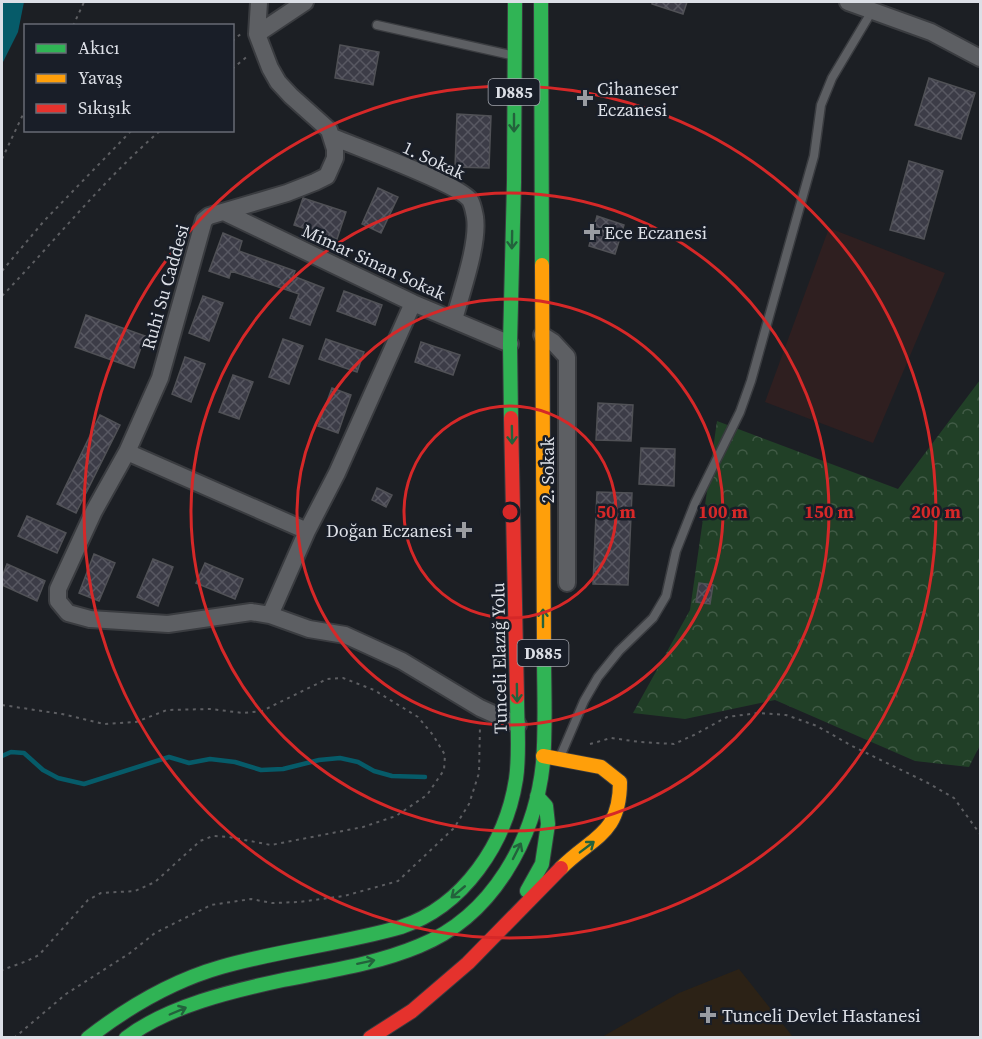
<svg xmlns="http://www.w3.org/2000/svg" width="982" height="1039" viewBox="0 0 982 1039" font-family="'Source Serif 4',serif">
<defs>
<pattern id="forest-crowns" width="20" height="18" patternUnits="userSpaceOnUse" patternTransform="scale(1.5)"><rect width="20" height="18" fill="#214027"/><path d="M2 6a3 3 0 1 1 6 0M12 15a3 3 0 1 1 6 0" fill="none" stroke="#415b46"/></pattern>
<pattern id="building-cross-hatch" width="8" height="8" patternUnits="userSpaceOnUse" patternTransform="scale(1.5)"><rect width="8" height="8" fill="#3c3c47"/><path d="M0 0l8 8M0 8l8-8" fill="none" stroke="#585862"/></pattern>
</defs>
<rect width="100%" height="100%" fill="#1c1f24"/>
<path fill="#2f1f20" d="M 829,228 L 945,273 L 873,443 L 765,402 Z"/>
<path fill="#2c2216" d="M 739,969 L 793,1037 L 602,1037 L 679,993 Z"/>
<path fill="url(#forest-crowns)" d="M 980,380 L 980,745 L 969,767 L 915,761 L 775,700 L 685,719 L 633,713 L 690,610 L 717,421 L 898,489 Z"/>
<path fill="#065b69" d="M 2,2 L 24,2 L 18,32 L 2,64 Z"/>
<g fill="none" stroke-linecap="round" stroke-linejoin="round">
<path stroke="#065b69" stroke-width="4.5" d="M 2,756 L 11,752 L 24,753 L 43,770 L 58,778 L 84,784 L 169,757 L 189,763 L 210,759 L 235,762 L 261,770 L 283,769 L 319,760 L 340,758 L 358,762 L 374,771 L 392,776 L 425,777"/>
</g>
<path fill="url(#building-cross-hatch)" stroke="#505156" stroke-width="1.5" d="M 652,2 L 687,2 L 683,14 L 652,4 Z
M 340,45 L 379,52 L 373,85 L 335,78 Z
M 929,78 L 975,93 L 961,139 L 915,125 Z
M 457,114 L 491,116 L 489,168 L 455,167 Z
M 909,161 L 943,171 L 924,239 L 890,230 Z
M 378,188 L 398,197 L 381,233 L 362,224 Z
M 303,198 L 346,212 L 337,239 L 294,225 Z
M 597,216 L 624,225 L 615,254 L 589,246 Z
M 223,233 L 242,241 L 239,251 L 295,271 L 293,276 L 324,288 L 310,325 L 290,318 L 299,294 L 231,271 L 229,278 L 209,271 Z
M 344,291 L 382,305 L 375,325 L 337,311 Z
M 203,296 L 223,303 L 209,341 L 189,333 Z
M 86,315 L 145,336 L 134,368 L 75,347 Z
M 283,339 L 303,346 L 289,384 L 269,377 Z
M 326,339 L 364,352 L 357,372 L 319,359 Z
M 421,342 L 460,355 L 453,375 L 415,362 Z
M 185,357 L 205,364 L 191,402 L 172,394 Z
M 233,375 L 253,382 L 239,419 L 219,412 Z
M 332,388 L 351,395 L 338,433 L 318,426 Z
M 598,403 L 633,405 L 631,441 L 596,440 Z
M 100,415 L 120,425 L 76,513 L 57,504 Z
M 641,448 L 675,449 L 674,486 L 639,484 Z
M 377,488 L 392,495 L 386,507 L 372,500 Z
M 597,492 L 632,493 L 628,585 L 593,584 Z
M 27,516 L 66,533 L 57,553 L 18,536 Z
M 94,554 L 115,563 L 99,601 L 79,593 Z
M 153,559 L 173,567 L 158,606 L 137,597 Z
M 205,563 L 243,579 L 235,599 L 196,583 Z
M 7,564 L 45,581 L 37,601 L 2,585 L 2,577 Z
M 699,583 L 713,585 L 710,604 L 696,602 Z"/>
<g fill="none" stroke-linecap="round" stroke-linejoin="round">
<g stroke="#3a3c40" stroke-width="11">
<path id="lane" d="M 377,25 L 511,55
M 560,757 L 584,701 L 598,677 L 619,651 L 653,618 L 666,596 L 676,551 L 695,503 L 740,412 L 751,381 L 814,156 L 821,105 L 832,78 L 872,11"/>
</g>
<g stroke="#3a3c40" stroke-width="20">
<path id="street" d="M 259,2 L 257,34 L 270,68 L 278,82 L 291,96 L 329,130 L 335,149 L 335,158 L 327,176 L 315,182 L 287,193 L 209,216 L 204,220 L 160,378 L 127,452 L 94,511 L 58,589 L 58,601 L 68,613 L 90,619 L 168,624 L 251,612 L 270,615 L 309,629 L 345,635 L 402,661 L 480,708 L 518,725
M 848,2 L 931,32 L 980,58
M 257,34 L 305,2
M 333,137 C 356,147 459,184 470,200 C 473,205 474,212 475,217 C 479,244 461,293 454,320
M 224,212 L 413,303 L 510,344
M 542,335 L 553,342 L 567,357 L 567,583
M 127,452 L 307,531
M 270,615 L 307,531 L 337,473 L 413,303"/>
</g>
<g stroke="#3a3c40" stroke-width="16">
<path id="fast" d="M 541,2 L 542,265
M 511,418 L 510,344 L 514,182 L 515,2
M 527,891 L 542,864 L 548,824 L 546,806 L 537,796
M 88,1038 C 128,1007 172,981 221,967 C 280,950 342,944 401,927 C 464,906 506,843 516,779 C 520,752 517,724 517,697
M 126,1038 C 168,1006 232,991 283,980 C 328,971 376,964 419,946 C 493,916 535,839 543,763 C 546,727 544,690 544,654"/>
</g>
<g stroke="#3a3c40" stroke-width="16">
<path id="slow" d="M 542,265 L 544,654
M 543,756 L 601,767 L 620,782 C 620,835 593,836 561,868"/>
</g>
<g stroke="#3a3c40" stroke-width="16">
<path id="jam" d="M 511,418 L 517,697
M 370,1038 L 412,1011 L 468,963 L 561,868"/>
</g>
<path stroke="#5d5e62" stroke-width="2" stroke-dasharray="3 4.5" stroke-linecap="butt" d="M 73,26 L 84,2
M 232,41 L 242,33
M 232,69 L 249,55
M 2,159 L 26,108
M 2,271 L 44,221 L 132,130
M 2,296 C 55,241 103,180 161,130
M 2,705 L 62,714 L 104,724 L 136,722 L 167,710 L 211,709 L 243,713 L 262,711 L 327,679 L 343,678 L 374,690 L 418,717 L 433,735 L 445,755 L 444,770 L 427,795 L 396,816 L 363,827 L 271,845 L 229,837 L 213,836 L 200,841 L 155,882 L 135,891 L 101,893 L 88,900 L 39,955 L 27,961 L 2,970
M 590,744 L 611,738 L 640,742 L 674,744 L 694,735 L 727,717 L 758,713 L 786,715 L 817,726 L 852,746 L 928,783 L 954,798 L 980,834
M 14,1038 L 66,994 L 130,953 L 155,933 L 211,905 L 251,899 L 272,903 L 299,902 L 344,896 L 398,881 L 454,828 L 469,804 L 479,773 L 480,725"/>
<use href="#lane" stroke="#5d5f63" stroke-width="8"/>
<use href="#street" stroke="#5d5f63" stroke-width="16"/>
<use href="#fast" stroke="#30b455" stroke-width="14"/>
<use href="#slow" stroke="#ff9f0a" stroke-width="14"/>
<use href="#jam" stroke="#e5322d" stroke-width="14"/>
</g>
<defs><path id="oneway-shaft" d="M-6 0H5M1.5-3L5.5 0L1.5 3" fill="none" stroke-width="1.6" stroke-linecap="round" stroke-linejoin="round" transform="scale(1.5)"/></defs>
<g stroke="#23623c">
<use href="#oneway-shaft" transform="translate(514 123) rotate(90)"/>
<use href="#oneway-shaft" transform="translate(512 240) rotate(91)"/>
<use href="#oneway-shaft" transform="translate(512 435) rotate(89)"/>
<use href="#oneway-shaft" transform="translate(543 618) rotate(-90)"/>
<use href="#oneway-shaft" transform="translate(517 693) rotate(89)"/>
<use href="#oneway-shaft" transform="translate(587 847) rotate(-37)"/>
<use href="#oneway-shaft" transform="translate(517 851) rotate(-63)"/>
<use href="#oneway-shaft" transform="translate(458 892) rotate(140)"/>
<use href="#oneway-shaft" transform="translate(366 962) rotate(-12)"/>
<use href="#oneway-shaft" transform="translate(178 1011) rotate(-23)"/>
</g>
<g fill="none" stroke="#d62828" stroke-width="3">
<circle cx="510" cy="512" r="106"/>
<circle cx="510" cy="512" r="213"/>
<circle cx="510" cy="512" r="319"/>
<circle cx="510" cy="512" r="426"/>
</g>
<g fill="#999ca2" stroke="#191e28" stroke-width="2">
<path d="M582 89h6v6h6v6h-6v6h-6v-6h-6v-6h6z"/>
<path d="M589 223h6v6h6v6h-6v6h-6v-6h-6v-6h6z"/>
<path d="M461 521h6v6h6v6h-6v6h-6v-6h-6v-6h6z"/>
<path d="M705 1006h6v6h6v6h-6v6h-6v-6h-6v-6h6z"/>
</g>
<g text-anchor="middle" dominant-baseline="central" stroke-width="5" stroke-linejoin="round" paint-order="stroke">
<g fill="#191e28" stroke="#a2a5ad" stroke-width="1.5">
<rect x="488.5" y="79" width="51" height="26" rx="4.5"/>
<rect x="517.5" y="640" width="51" height="26" rx="4.5"/>
</g>
<g font-size="16" font-weight="bold" fill="#dcdfe6">
<text x="514" y="92">D885</text>
<text x="543" y="653">D885</text>
</g>
<g font-size="18" fill="#dcdfe6" stroke="#191e28" text-anchor="start">
<text x="597" y="88">Cihaneser<tspan x="597" dy="21">Eczanesi</tspan></text>
<text x="604" y="232">Ece Eczanesi</text>
<text x="452" y="530" text-anchor="end">Doğan Eczanesi</text>
<text x="722" y="1015">Tunceli Devlet Hastanesi</text>
</g>
<g font-size="18" fill="#dcdfe6" stroke="#191e28">
<text transform="translate(434 160) rotate(25)">1. Sokak</text>
<text transform="translate(374 262) rotate(25)">Mimar Sinan Sokak</text>
<text transform="translate(165 287) rotate(-74)">Ruhi Su Caddesi</text>
<text transform="translate(547 470) rotate(-90)">2. Sokak</text>
<text transform="translate(499 658) rotate(-91)">Tunceli Elazığ Yolu</text>
</g>
</g>
<circle cx="510" cy="512" r="9" fill="#d62828" stroke="#191e28" stroke-width="3"/>
<g font-size="18" text-anchor="middle" font-weight="bold" fill="#d62828" stroke="#191e28" stroke-width="5" stroke-linejoin="round" paint-order="stroke">
<text x="616" y="518">50 m</text>
<text x="723" y="518">100 m</text>
<text x="829" y="518">150 m</text>
<text x="936" y="518">200 m</text>
</g>
<rect width="982" height="1039" fill="none" stroke="#dcdfe6" stroke-width="6"/>
<rect x="24" y="24" width="210" height="108" fill="#191e28" stroke="#676b74" stroke-width="1.5"/>
<rect x="36" y="44" width="30" height="9" fill="#30b455" stroke="#676b74" stroke-width="1.5"/>
<text x="78" y="54" font-size="18" fill="#dcdfe6">Akıcı</text>
<rect x="36" y="74" width="30" height="9" fill="#ff9f0a" stroke="#676b74" stroke-width="1.5"/>
<text x="78" y="84" font-size="18" fill="#dcdfe6">Yavaş</text>
<rect x="36" y="104" width="30" height="9" fill="#e5322d" stroke="#676b74" stroke-width="1.5"/>
<text x="78" y="114" font-size="18" fill="#dcdfe6">Sıkışık</text>
</svg>
